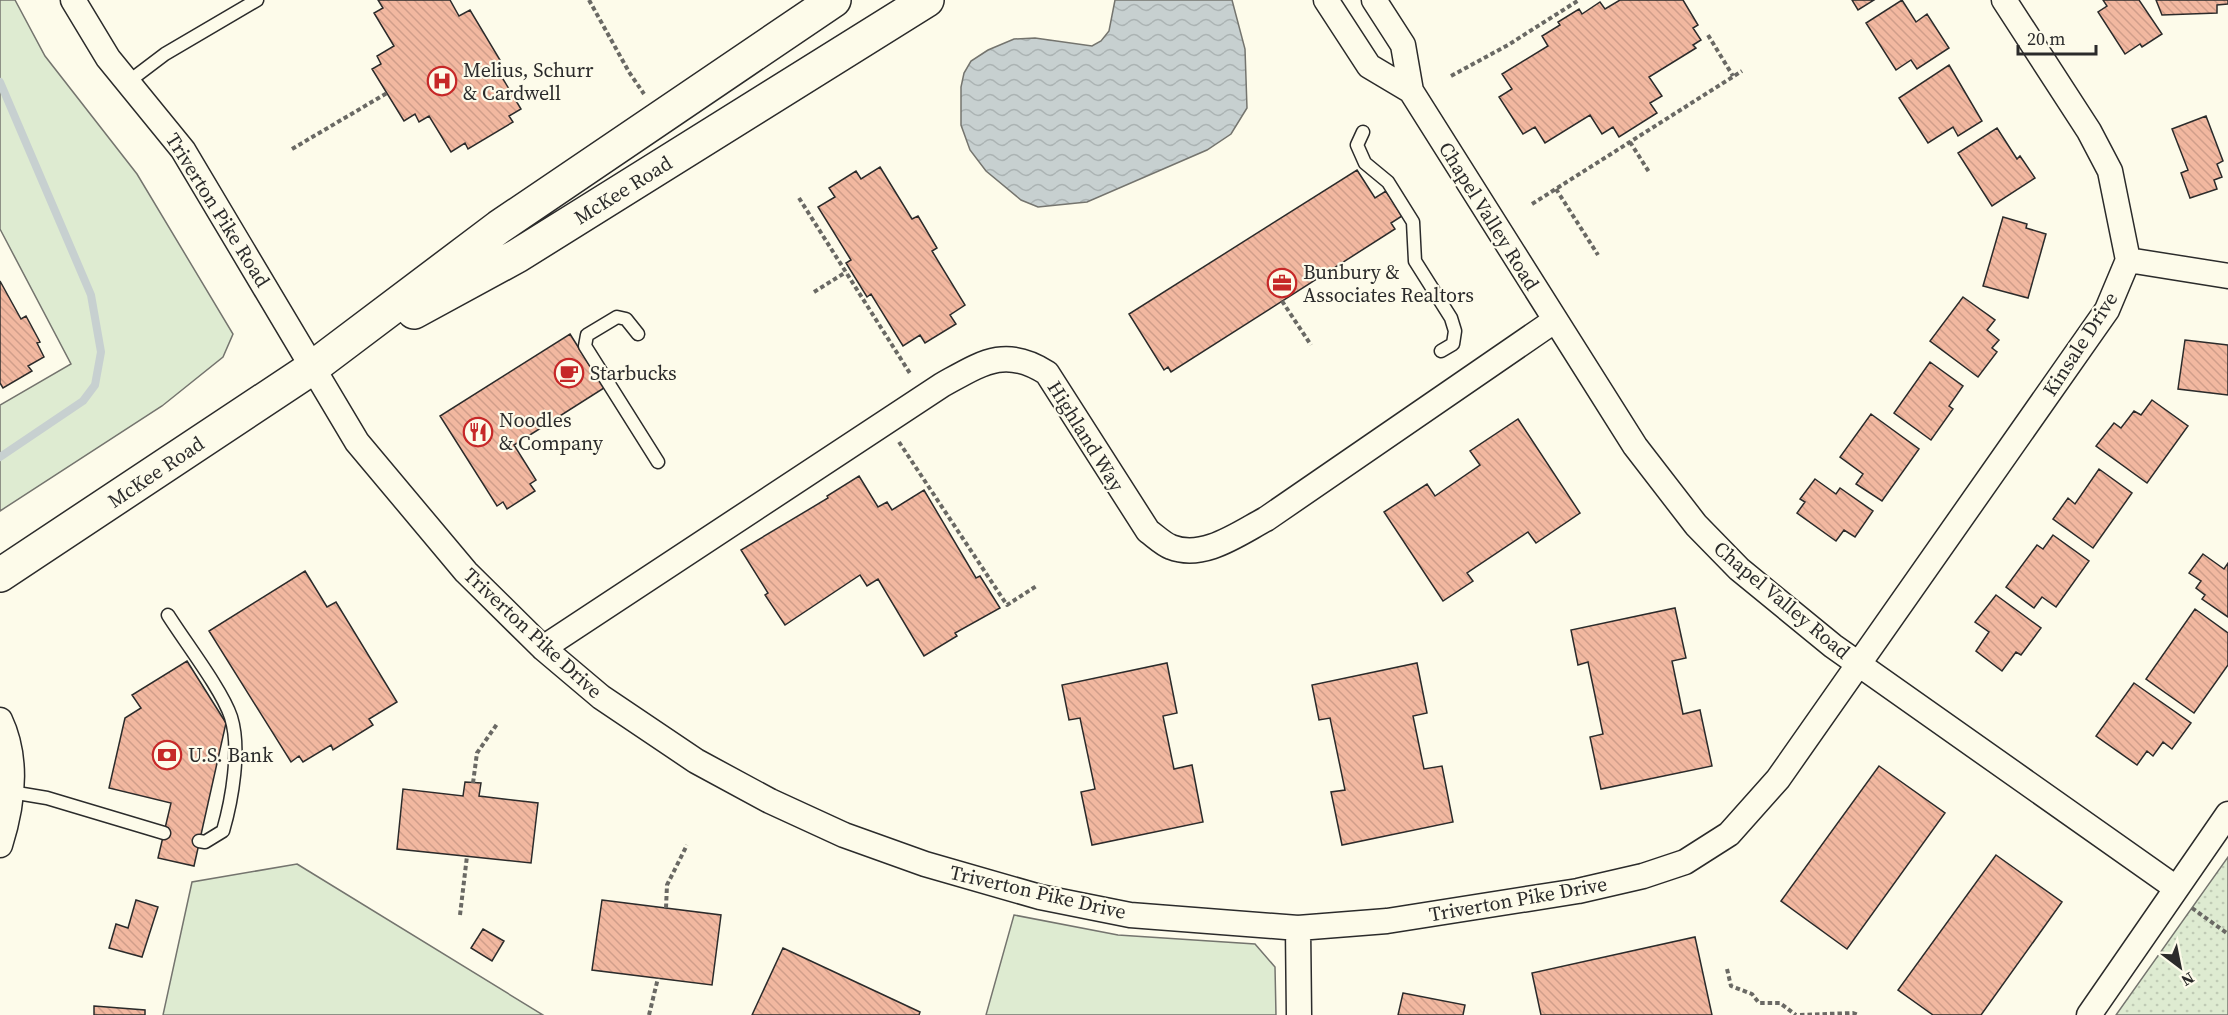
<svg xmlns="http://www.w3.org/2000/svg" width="2228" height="1015" viewBox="0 0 2228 1015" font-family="'Source Serif 4',serif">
<defs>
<pattern id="park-dots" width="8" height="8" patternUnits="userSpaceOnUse" patternTransform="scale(1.5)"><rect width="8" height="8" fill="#deebd1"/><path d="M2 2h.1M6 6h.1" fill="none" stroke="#bfcab4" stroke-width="1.8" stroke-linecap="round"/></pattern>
<pattern id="water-waves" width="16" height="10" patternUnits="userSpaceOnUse" patternTransform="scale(1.5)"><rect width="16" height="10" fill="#c7d0d0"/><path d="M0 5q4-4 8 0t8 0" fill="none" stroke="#abb3b3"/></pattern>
<pattern id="building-back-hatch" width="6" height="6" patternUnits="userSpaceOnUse" patternTransform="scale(1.5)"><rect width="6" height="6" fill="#f2b8a0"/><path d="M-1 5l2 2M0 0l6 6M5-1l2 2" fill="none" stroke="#d09e8a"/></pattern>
</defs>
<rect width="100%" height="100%" fill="#fdfbea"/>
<path fill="#deebd1" stroke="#74746e" stroke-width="1.5" d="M 0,0 L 15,0 L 45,56 L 137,174 L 233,334 L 223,357 L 162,406 L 0,511 L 0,405 L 71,364 L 0,229 Z
M 297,864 L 543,1015 L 163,1015 L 192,882 Z
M 1014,915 L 1118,935 L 1255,944 L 1275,967 L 1276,1015 L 986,1015 Z"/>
<path fill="url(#park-dots)" stroke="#74746e" stroke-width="1.5" d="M 2228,857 L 2228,1015 L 2116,1015 Z"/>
<path fill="url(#water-waves)" stroke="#74746e" stroke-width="1.5" d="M 1115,0 L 1232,0 L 1245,49 L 1247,108 L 1231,134 L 1207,150 L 1087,202 L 1038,207 L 1021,200 L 986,171 L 970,150 L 961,125 L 961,87 L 964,73 L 971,61 L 988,50 L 1014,39 L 1035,38 L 1092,46 L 1101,41 L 1109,31 Z"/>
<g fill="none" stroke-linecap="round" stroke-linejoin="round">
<path stroke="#c7d0d0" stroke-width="8" d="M 0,82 L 91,295 L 101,352 L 95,385 L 83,401 L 0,457"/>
</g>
<path fill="url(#building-back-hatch)" stroke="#2b2b2b" stroke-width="1.5" d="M 378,0 L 450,0 L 459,16 L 470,10 L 500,60 L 494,64 L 521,109 L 509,116 L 513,122 L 468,149 L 465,143 L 451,152 L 429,116 L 419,122 L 415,114 L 404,121 L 372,69 L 381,64 L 377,56 L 394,46 L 374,13 L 383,8 Z
M 1620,0 L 1683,0 L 1698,25 L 1693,28 L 1701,40 L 1693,45 L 1696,48 L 1649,77 L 1662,96 L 1650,103 L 1657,113 L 1619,137 L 1613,127 L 1602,134 L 1590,115 L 1545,143 L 1535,127 L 1523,134 L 1499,97 L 1512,89 L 1502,74 L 1548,46 L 1542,36 L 1560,25 L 1558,22 L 1579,9 L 1582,14 L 1600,2 L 1605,9 Z
M 1852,0 L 1874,0 L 1858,10 Z
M 1902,0 L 1916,22 L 1927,14 L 1949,48 L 1917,69 L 1911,60 L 1896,70 L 1866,23 Z
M 2103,0 L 2139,0 L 2162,34 L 2142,47 L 2140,44 L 2125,54 L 2098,12 L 2107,6 Z
M 2156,0 L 2228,0 L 2228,4 L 2217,5 L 2217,13 L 2162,15 Z
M 1949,65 L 1982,121 L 1958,136 L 1953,127 L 1928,143 L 1899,98 Z
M 2206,116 L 2223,161 L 2217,164 L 2222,177 L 2214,180 L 2217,189 L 2190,198 L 2181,173 L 2188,170 L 2172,129 Z
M 1997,128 L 2017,159 L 2020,156 L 2035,178 L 1992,206 L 1958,153 Z
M 880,167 L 912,219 L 918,216 L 937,248 L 932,251 L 965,305 L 950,315 L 956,324 L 925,343 L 920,335 L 903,346 L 871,294 L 867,297 L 846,263 L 851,260 L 818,207 L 835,197 L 829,188 L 856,171 L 861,179 Z
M 1357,170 L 1375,198 L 1386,191 L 1402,216 L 1391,223 L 1395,229 L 1171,372 L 1168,367 L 1164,370 L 1129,314 Z
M 2003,217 L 2027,224 L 2026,228 L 2046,234 L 2028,298 L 1983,286 Z
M 0,281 L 21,319 L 26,316 L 40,342 L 37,343 L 44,357 L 28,366 L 32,371 L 3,388 L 0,383 Z
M 1963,297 L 1995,320 L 1987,330 L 1999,340 L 1992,348 L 1997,352 L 1978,377 L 1930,341 Z
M 570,334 L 604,388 L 514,445 L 536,480 L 530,484 L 535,491 L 507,509 L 503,502 L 497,506 L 440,416 Z
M 2185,340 L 2228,345 L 2228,395 L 2178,389 Z
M 1930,362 L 1963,386 L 1949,406 L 1953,409 L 1931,440 L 1894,413 Z
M 2152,400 L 2188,426 L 2147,483 L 2096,446 L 2114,423 L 2121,428 L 2134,411 L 2141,415 Z
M 1871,414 L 1919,449 L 1882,501 L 1856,484 L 1863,474 L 1840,457 Z
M 1518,419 L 1580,513 L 1536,543 L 1528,532 L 1467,573 L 1473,581 L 1443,601 L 1384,512 L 1427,484 L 1435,496 L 1480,465 L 1470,451 Z
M 2099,469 L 2132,493 L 2093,548 L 2053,519 L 2068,498 L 2075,504 Z
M 859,476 L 878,507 L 887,502 L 892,510 L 924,490 L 976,578 L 980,576 L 1000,608 L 955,633 L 957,636 L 924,656 L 878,579 L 867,586 L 860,575 L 785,625 L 765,595 L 768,593 L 741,550 L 828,498 L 827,496 Z
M 1815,479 L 1836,494 L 1840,488 L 1873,511 L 1855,537 L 1844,530 L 1836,541 L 1797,513 L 1805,502 L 1800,499 Z
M 2053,535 L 2089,561 L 2056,607 L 2042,597 L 2034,608 L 2006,587 L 2037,545 L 2043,549 Z
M 2203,554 L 2224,569 L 2228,563 L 2228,617 L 2202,599 L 2205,595 L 2196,588 L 2201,581 L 2189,573 Z
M 305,571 L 327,607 L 336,602 L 397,702 L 369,719 L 373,725 L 333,750 L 331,745 L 303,762 L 299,756 L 291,762 L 209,631 Z
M 1996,595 L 2041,628 L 2021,655 L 2016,652 L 2002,671 L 1976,651 L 1989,632 L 1975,622 Z
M 1675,608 L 1686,658 L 1672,661 L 1683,714 L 1700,710 L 1712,766 L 1601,789 L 1590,737 L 1603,734 L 1588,662 L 1578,665 L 1571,630 Z
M 2195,609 L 2228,633 L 2228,665 L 2194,713 L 2146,679 Z
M 187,661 L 226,723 L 194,866 L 158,858 L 171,803 L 109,788 L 125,718 L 141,708 L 132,695 Z
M 1167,663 L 1177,713 L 1163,716 L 1174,769 L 1192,765 L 1203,822 L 1092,845 L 1081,792 L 1095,789 L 1080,718 L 1069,720 L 1062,685 Z
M 1417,663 L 1427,713 L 1413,716 L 1424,769 L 1442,766 L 1453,822 L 1342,845 L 1331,792 L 1345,790 L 1330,718 L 1319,720 L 1312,685 Z
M 2134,683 L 2191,723 L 2172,749 L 2163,742 L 2153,756 L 2147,751 L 2137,765 L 2096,736 Z
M 1879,766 L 1945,813 L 1847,949 L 1781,901 Z
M 465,782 L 481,783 L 479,796 L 538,803 L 531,863 L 397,849 L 403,789 L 463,796 Z
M 1996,855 L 2062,902 L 1981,1015 L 1933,1015 L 1898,990 Z
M 136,900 L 158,907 L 142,957 L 109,948 L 116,924 L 128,928 Z
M 602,900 L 721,915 L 712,985 L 592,970 Z
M 483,929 L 504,941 L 492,961 L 471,948 Z
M 1695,937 L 1712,1015 L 1541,1015 L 1532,973 Z
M 783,948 L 920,1012 L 919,1015 L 752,1015 Z
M 1403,993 L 1465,1005 L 1463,1015 L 1398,1015 Z
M 94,1006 L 145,1010 L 145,1015 L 94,1015 Z"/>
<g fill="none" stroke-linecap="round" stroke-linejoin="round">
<g stroke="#2b2b2b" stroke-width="15">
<path id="lane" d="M 128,82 L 165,54 L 257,0
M 1363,132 L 1357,145 L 1365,163 L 1388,182 L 1413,222 L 1415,261 L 1451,318 L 1455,331 L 1453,344 L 1441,351
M 638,334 L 626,319 L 617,317 L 587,335 L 585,346 L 658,462
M 168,615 C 185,642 222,690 231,717 C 241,749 232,800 223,831 L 205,842 L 199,841
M 11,792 L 47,798 L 164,833"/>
</g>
<g stroke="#2b2b2b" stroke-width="27">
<path id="street" d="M 73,0 L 108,58 L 183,150 L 357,442 L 466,572 L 543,648 L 601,697 L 696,761 L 770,801 L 844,835 L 925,864 L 1040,897 L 1130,915 L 1298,928 L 1387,921 L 1578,891 L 1643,876 L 1685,862 L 1729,834 L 1778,779 L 2107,310 L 2128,260 L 2110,171 L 2089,131 L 2004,0
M 1326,0 L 1369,66 L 1411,91
M 1374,0 L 1403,45 L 1411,91 L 1635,446 L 1696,525 L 1739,569 L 1833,646 L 2176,888
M 2128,260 L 2228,276
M 543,648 L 942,385 C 982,363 1005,346 1047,373 L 1148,531 C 1155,536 1163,544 1171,547 C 1203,560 1238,534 1266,519 L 1554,321
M 0,720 C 19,760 13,804 0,845
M 1298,928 L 1299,1015
M 2089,1015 L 2228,814"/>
</g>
<g stroke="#2b2b2b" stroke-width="36">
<path id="secondary" d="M 414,312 L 517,256 L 927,0
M 0,575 L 312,368 L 499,227 L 834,0"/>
</g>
<path stroke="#6a6964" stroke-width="4" stroke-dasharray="4.5 3" stroke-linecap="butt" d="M 589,0 L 629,72 L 644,94
M 1708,35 L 1733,76
M 1451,76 L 1508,45 L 1579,0
M 1630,142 L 1649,172
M 292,149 L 387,93
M 1556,189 L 1598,255
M 799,198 L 911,375
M 1532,204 L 1742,71
M 814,292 L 846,272
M 1282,301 L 1311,345
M 899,442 L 1007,605 L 1038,585
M 473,783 L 477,753 L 497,724
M 666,908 L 667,885 L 687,845
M 2192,908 L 2228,934
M 460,915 L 467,856
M 1727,969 L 1731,986 L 1752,994 L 1759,1003 L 1780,1003 L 1796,1015
M 649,1015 L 658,978
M 1800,1015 L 1853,1013 L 1858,1015"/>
<use href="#lane" stroke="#fdfbea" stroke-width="12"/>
<use href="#street" stroke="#fdfbea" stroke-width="24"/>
<use href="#secondary" stroke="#fdfbea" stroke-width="33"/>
</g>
<defs>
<g id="hospital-ring" transform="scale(1.5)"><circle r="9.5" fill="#fdfbea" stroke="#c62828" stroke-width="1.5"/><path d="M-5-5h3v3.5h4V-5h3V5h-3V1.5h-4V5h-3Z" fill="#c62828"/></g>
<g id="office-ring" transform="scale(1.5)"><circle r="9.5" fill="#fdfbea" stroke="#c62828" stroke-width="1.5"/><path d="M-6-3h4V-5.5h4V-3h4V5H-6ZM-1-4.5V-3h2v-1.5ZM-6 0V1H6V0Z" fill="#c62828"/></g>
<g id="cafe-ring" transform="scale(1.5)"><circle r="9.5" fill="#fdfbea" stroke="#c62828" stroke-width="1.5"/><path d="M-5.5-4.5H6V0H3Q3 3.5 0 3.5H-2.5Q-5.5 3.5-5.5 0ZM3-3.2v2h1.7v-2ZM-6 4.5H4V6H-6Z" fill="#c62828"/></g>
<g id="restaurant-ring" transform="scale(1.5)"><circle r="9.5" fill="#fdfbea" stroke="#c62828" stroke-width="1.5"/><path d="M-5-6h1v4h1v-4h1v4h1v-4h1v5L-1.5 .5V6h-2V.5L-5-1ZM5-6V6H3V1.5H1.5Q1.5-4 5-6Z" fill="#c62828"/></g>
<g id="bank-ring" transform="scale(1.5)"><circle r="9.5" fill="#fdfbea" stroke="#c62828" stroke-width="1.5"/><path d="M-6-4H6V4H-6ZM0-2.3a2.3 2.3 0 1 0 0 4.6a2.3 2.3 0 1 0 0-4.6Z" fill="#c62828"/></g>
</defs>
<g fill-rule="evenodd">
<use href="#hospital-ring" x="442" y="81"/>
<use href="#office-ring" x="1282" y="283"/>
<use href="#cafe-ring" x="569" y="373"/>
<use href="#restaurant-ring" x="478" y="432"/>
<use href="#bank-ring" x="167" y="755"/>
</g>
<g text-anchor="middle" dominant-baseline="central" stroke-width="4.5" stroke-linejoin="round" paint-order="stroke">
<g font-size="20" fill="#2b2b2b" stroke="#fdfbea" text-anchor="start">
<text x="463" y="70">Melius, Schurr<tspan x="463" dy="23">&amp; Cardwell</tspan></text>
<text x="1303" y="272">Bunbury &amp;<tspan x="1303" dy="23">Associates Realtors</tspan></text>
<text x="590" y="373">Starbucks</text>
<text x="499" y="420">Noodles<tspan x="499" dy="23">&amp; Company</tspan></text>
<text x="188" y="755">U.S. Bank</text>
</g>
<g font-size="20" fill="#2b2b2b" stroke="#fdfbea">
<text transform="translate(623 190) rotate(-32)">McKee Road</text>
<text transform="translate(218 210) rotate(58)">Triverton Pike Road</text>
<text transform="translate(1489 216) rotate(58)">Chapel Valley Road</text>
<text transform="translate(2080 344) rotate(-57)">Kinsale Drive</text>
<text transform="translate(1086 436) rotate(58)">Highland Way</text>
<text transform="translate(156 472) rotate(-34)">McKee Road</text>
<text transform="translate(1782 600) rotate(40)">Chapel Valley Road</text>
<text transform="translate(533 633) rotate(43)">Triverton Pike Drive</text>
<text transform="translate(1038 892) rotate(13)">Triverton Pike Drive</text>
<text transform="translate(1518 899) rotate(-10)">Triverton Pike Drive</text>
</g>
</g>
<g transform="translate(2180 967) rotate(148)" stroke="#fdfbea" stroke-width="4.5" paint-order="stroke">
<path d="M0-4.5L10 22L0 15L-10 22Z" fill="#2b2b2b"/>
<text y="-9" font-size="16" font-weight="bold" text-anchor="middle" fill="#2b2b2b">N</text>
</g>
<path d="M2018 45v9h78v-9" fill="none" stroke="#2b2b2b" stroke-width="3"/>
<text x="2027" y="45" font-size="18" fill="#2b2b2b" stroke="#fdfbea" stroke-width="4.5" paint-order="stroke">20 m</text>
</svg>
